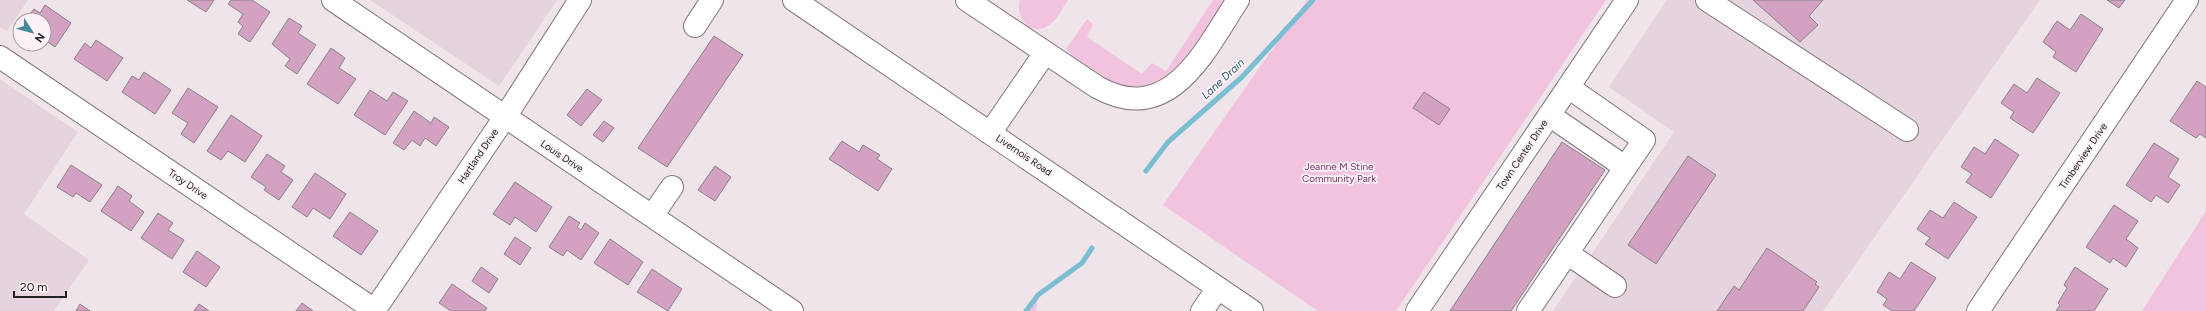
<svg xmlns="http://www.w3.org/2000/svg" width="2206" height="311" viewBox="0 0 2206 311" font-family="Figtree,sans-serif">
<rect width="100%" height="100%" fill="#eee4ea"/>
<path fill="#e5d4de" d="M 0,0 L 28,0 L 7,31 L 0,27 Z
M 370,0 L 557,0 L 499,86 Z
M 1667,0 L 2040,0 L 1823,311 L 1553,311 L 1674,132 L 1609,87 Z
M 0,79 L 78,132 L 24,214 L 89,260 L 54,311 L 0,311 Z"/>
<path fill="#f1c3df" d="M 1020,0 L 1068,0 C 1062,9 1056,22 1046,27 C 1028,36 1015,15 1020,0 Z
M 1213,0 L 1226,0 C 1196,44 1162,117 1098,73 C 1087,66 1074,59 1066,49 L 1087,19 L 1093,24 L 1087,37 L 1142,74 L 1152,63 L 1166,71 Z
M 1307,0 L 1606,0 L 1396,311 L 1318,311 L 1163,205 Z
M 2206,211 L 2206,311 L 2142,311 Z
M 1038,295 L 1036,311 L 1026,311 Z"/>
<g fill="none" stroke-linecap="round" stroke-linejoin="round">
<path stroke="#7bbed2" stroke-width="5" d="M 1146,171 L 1168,142 L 1242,77 L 1313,0
M 1026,311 L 1038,295 L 1082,263 L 1092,248"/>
</g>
<path fill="#d3a1c1" stroke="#8b8388" d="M 187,0 L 214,0 L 206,12 Z
M 231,0 L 252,0 L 270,12 L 250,42 L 238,34 L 243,26 L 238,22 L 243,14 L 228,4 Z
M 1753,0 L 1823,0 L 1809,16 L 1818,25 L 1800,42 Z
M 2107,0 L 2125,0 L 2119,8 Z
M 45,5 L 71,23 L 55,47 L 44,39 L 44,20 L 26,20 L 34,9 L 40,13 Z
M 2081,14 L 2103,29 L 2076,72 L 2053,57 L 2056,52 L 2043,42 L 2057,21 L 2070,30 Z
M 289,18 L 302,26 L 298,33 L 316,45 L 297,74 L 285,66 L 290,59 L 272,44 Z
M 714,36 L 743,55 L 667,167 L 638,148 Z
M 96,40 L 123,58 L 107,81 L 74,59 L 85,43 L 91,48 Z
M 331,48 L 345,58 L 339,68 L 356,79 L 338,104 L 307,84 Z
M 144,72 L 171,90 L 155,114 L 122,92 L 132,76 L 139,80 Z
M 2037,78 L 2060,93 L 2033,133 L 2010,118 L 2014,112 L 2001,103 L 2014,84 L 2027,93 Z
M 2197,81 L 2206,87 L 2206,138 L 2200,134 L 2196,138 L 2170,121 Z
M 188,88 L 218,107 L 194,143 L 181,134 L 188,123 L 172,113 Z
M 587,89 L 602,100 L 581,126 L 567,115 Z
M 370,90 L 387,101 L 393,92 L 408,101 L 385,135 L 354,115 Z
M 1424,92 L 1450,109 L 1439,125 L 1413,108 Z
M 414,111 L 431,123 L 434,117 L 449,127 L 436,146 L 425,138 L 420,146 L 412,140 L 404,150 L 393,143 Z
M 231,115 L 262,136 L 245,162 L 228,151 L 221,160 L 207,151 Z
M 604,121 L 614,128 L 603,142 L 593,135 Z
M 1995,139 L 2019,155 L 1991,198 L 1966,182 L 1972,174 L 1961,167 L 1974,147 L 1985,154 Z
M 842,141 L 859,152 L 863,145 L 880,155 L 877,159 L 892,169 L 878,191 L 829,159 Z
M 1562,142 L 1605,170 L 1511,311 L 1450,311 Z
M 2154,143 L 2179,159 L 2168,177 L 2180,185 L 2168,203 L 2156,195 L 2151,202 L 2126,185 Z
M 267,154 L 285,166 L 281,172 L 293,180 L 279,200 L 264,190 L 266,187 L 251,177 Z
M 1688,156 L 1716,175 L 1656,264 L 1628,245 Z
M 71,165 L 102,185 L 90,202 L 76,193 L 73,197 L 57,187 Z
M 715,166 L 731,177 L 715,201 L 698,190 Z
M 315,173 L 346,194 L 330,219 L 313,208 L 307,217 L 292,207 Z
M 515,182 L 552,207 L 536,232 L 515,217 L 510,225 L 493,214 Z
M 118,186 L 132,196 L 129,201 L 144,212 L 131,231 L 101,211 Z
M 1954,202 L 1977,217 L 1948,259 L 1925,244 L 1930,238 L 1917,229 L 1930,210 L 1943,218 Z
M 2114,205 L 2138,221 L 2126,239 L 2138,248 L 2126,267 L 2113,258 L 2110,263 L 2086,247 Z
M 350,212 L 378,231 L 361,255 L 333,236 Z
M 158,213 L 173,223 L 168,230 L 184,240 L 172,259 L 141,238 Z
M 569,216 L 580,223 L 577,227 L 581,230 L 585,223 L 599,233 L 581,260 L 567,250 L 563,256 L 549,247 Z
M 515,237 L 531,248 L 520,265 L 504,254 Z
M 610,239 L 643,262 L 628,285 L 594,263 Z
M 1767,248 L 1817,282 L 1815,284 L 1819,287 L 1803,311 L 1717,311 L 1734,286 L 1739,290 Z
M 197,251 L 220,267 L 206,287 L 183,272 Z
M 1911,262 L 1936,278 L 1914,311 L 1892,311 L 1883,305 L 1887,299 L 1877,292 L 1889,272 L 1900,279 Z
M 481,267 L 498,279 L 489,293 L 472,281 Z
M 2075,267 L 2108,289 L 2094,311 L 2056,311 L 2060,305 L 2058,303 L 2067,288 L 2064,285 Z
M 652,269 L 682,289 L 668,311 L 637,292 Z
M 452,284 L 487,308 L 485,311 L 451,311 L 439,303 Z
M 302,303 L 313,311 L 296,311 Z
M 80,304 L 90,311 L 76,311 Z
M 199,304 L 209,311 L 194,311 Z"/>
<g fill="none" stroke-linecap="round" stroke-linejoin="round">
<g stroke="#80777c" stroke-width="24">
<path id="minor" d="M 333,0 L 792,311
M 967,0 L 1097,87 C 1170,128 1205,50 1238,0
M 1707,0 L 1907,130
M 695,26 L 712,0
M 0,57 L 376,311
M 1549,115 L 1625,167
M 990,133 L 1045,53
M 652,216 L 672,187
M 1567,253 L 1615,286
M 374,311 L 505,117 L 580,0
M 1202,311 L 1218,288
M 1417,311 L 1627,0
M 1528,311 L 1644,140 L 1568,87
M 1978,311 L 2187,0"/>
</g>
<g stroke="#80777c" stroke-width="24">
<path id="major" d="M 794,0 L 1252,311"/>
</g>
<use href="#minor" stroke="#fff" stroke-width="22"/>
<use href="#major" stroke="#fff" stroke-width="22"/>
</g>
<g text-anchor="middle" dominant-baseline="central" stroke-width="3.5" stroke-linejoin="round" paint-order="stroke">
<g font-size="10" fill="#242123" stroke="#fbf1f7">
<text transform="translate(1024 155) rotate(34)">Livernois Road</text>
<text transform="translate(1522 155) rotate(-56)">Town Center Drive</text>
<text transform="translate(478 156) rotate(-56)">Hartland Drive</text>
<text transform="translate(562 156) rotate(34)">Louis Drive</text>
<text transform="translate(2083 156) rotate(-56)">Timberview Drive</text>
<text transform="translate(188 184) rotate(34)">Troy Drive</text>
</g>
<g font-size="10" fill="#743660" stroke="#fbf1f7">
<text x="1339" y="166">Jeanne M Stine<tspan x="1339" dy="12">Community Park</tspan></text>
</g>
<g font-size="11" font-style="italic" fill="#265c6c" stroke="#fbf1f7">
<text transform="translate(1223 79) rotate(-43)">Lane Drain</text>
</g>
</g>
<g transform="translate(32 32) rotate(126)"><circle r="19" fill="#fbf1f7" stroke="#a59ea2"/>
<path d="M0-3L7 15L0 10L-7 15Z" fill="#47889b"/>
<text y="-6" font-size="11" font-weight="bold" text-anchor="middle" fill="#242123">N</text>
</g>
<path d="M14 291v6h52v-6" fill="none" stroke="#242123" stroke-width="2"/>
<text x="20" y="291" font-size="12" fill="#242123" stroke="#fbf1f7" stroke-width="3" paint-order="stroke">20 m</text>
</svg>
